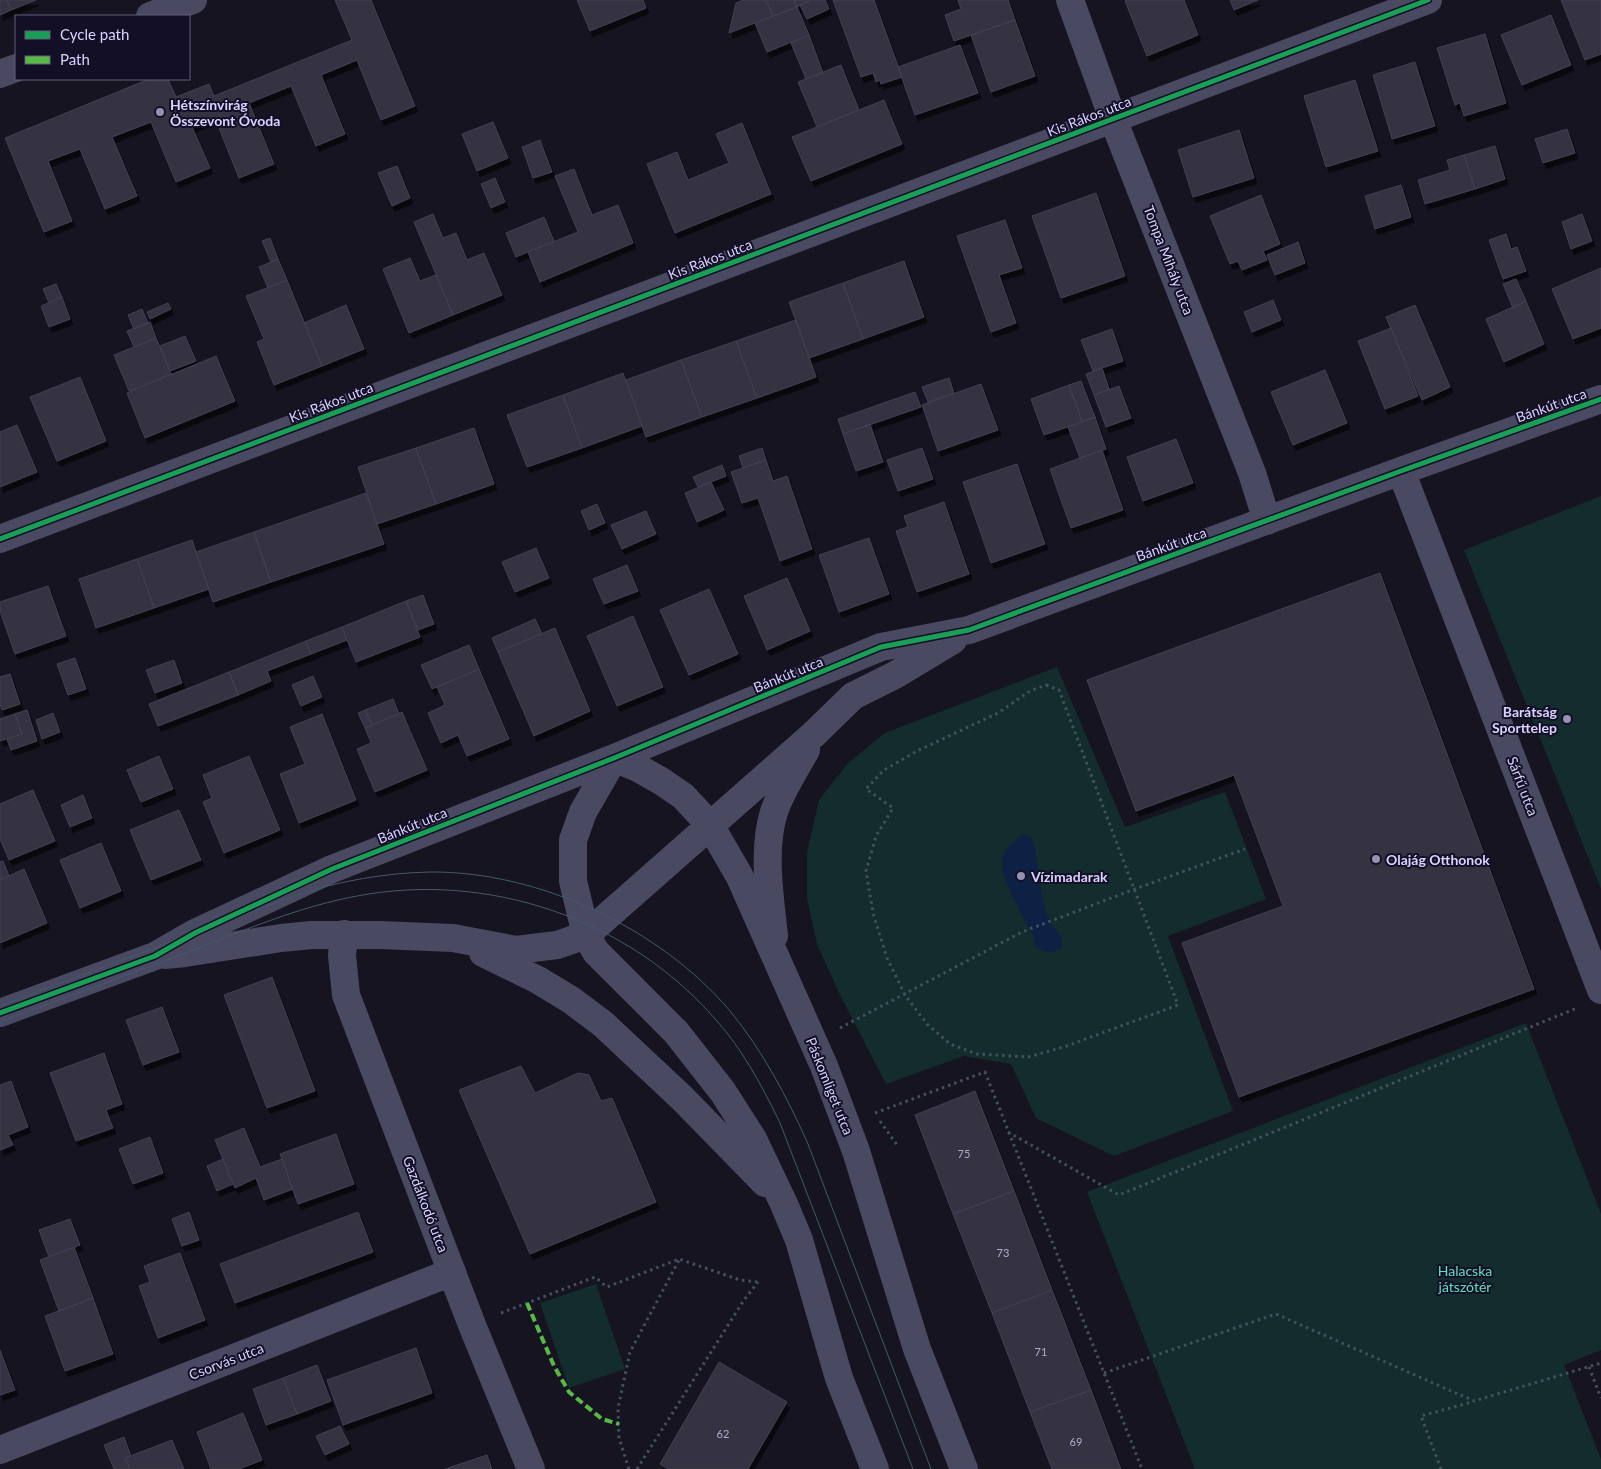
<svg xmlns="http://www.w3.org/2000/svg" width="1601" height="1469" viewBox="0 0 1601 1469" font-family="Lato,sans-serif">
<defs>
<filter id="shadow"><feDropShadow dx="3" dy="5.5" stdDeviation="0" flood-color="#0009"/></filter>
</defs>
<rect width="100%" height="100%" fill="#161421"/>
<path fill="#132c2d" d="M 1601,496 L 1601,889 L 1464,550 Z
M 1057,667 L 1125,827 L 1225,792 L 1266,899 L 1168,936 L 1233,1111 L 1114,1156 L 1036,1118 L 1011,1064 L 964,1056 L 886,1084 L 840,995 L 817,944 L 807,899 L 807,852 L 819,800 L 848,763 L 885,733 Z
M 1526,1023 L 1601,1214 L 1601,1350 L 1564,1365 L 1601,1459 L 1601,1469 L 1195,1469 L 1087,1192 Z
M 596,1284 L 625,1369 L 569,1388 L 540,1303 Z"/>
<path fill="#0d2144" d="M 1024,834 L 1032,838 C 1042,868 1036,915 1062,937 L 1062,947 C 1052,954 1047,953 1036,947 L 1034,937 C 1026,922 1000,877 1002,861 C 1004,850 1015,839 1024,834 Z"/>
<path fill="#343243" stroke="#433f54" filter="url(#shadow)" d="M 0,0 L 7,0 L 11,10 L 0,15 Z
M 7,0 L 36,0 L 11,10 Z
M 335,0 L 371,0 L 415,106 L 381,120 L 357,60 L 321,75 L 345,134 L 316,146 L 291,86 L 249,103 L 274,164 L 239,178 L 215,118 L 192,127 L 210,168 L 176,182 L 151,122 L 112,137 L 137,196 L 105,209 L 80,149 L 48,161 L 72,221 L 44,232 L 5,138 L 149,79 L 168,79 L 176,97 L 209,84 L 214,96 L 352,40 Z
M 577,0 L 643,0 L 646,8 L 590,31 Z
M 743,0 L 766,0 L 773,16 L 729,33 L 736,3 Z
M 766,0 L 794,0 L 797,7 L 773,16 Z
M 794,0 L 808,0 L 809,1 L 797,7 Z
M 811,0 L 825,0 L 829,9 L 807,19 L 800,5 Z
M 833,0 L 874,0 L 902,77 L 881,84 L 880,80 L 876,82 L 873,73 L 861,77 Z
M 958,0 L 1008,0 L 1015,20 L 954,41 L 945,15 L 961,9 Z
M 1127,0 L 1184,0 L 1198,35 L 1147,56 L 1125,1 Z
M 1230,0 L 1258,0 L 1234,10 Z
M 1561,0 L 1601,0 L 1601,54 L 1585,60 Z
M 797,7 L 809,35 L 767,52 L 755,23 Z
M 1551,15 L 1571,65 L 1522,85 L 1501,35 Z
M 1015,20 L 1035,76 L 991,92 L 971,35 Z
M 1485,34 L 1506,103 L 1464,116 L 1460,103 L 1455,105 L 1437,48 Z
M 809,35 L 823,73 L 806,79 L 791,43 Z
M 960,45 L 978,93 L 915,115 L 898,67 Z
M 1415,62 L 1435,126 L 1392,139 L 1373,75 Z
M 841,65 L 859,110 L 817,127 L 798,82 Z
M 1355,80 L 1378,151 L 1326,167 L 1304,96 Z
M 884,100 L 902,144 L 811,181 L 792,137 Z
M 493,122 L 508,158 L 477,171 L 462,134 Z
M 742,123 L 771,194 L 675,233 L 647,164 L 677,152 L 688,180 L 729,163 L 716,134 Z
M 1567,129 L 1575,153 L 1543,163 L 1535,139 Z
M 1239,130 L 1254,178 L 1193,197 L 1178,150 Z
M 540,140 L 552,172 L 533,178 L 522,147 Z
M 1495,146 L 1505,179 L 1475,189 L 1464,155 Z
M 1464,155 L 1475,189 L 1425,204 L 1418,180 L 1450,170 L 1447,160 Z
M 397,166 L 410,198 L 392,206 L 378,173 Z
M 574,169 L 592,215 L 618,205 L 633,243 L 540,282 L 528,252 L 578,232 L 555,176 Z
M 495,178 L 505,202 L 491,208 L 481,184 Z
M 1401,185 L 1411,217 L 1375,229 L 1365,196 Z
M 1096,193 L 1125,276 L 1061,298 L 1032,216 Z
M 1261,195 L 1280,244 L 1263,251 L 1267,260 L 1242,270 L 1238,261 L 1230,264 L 1210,216 Z
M 433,214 L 443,238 L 456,233 L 467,260 L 484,253 L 502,295 L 453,315 L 414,222 Z
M 1582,214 L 1592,241 L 1571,249 L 1562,222 Z
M 544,217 L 554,241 L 516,257 L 506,233 Z
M 1005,220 L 1022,268 L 999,275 L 1016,323 L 991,332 L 957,236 Z
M 1506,234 L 1511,249 L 1517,247 L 1526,271 L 1503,279 L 1489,240 Z
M 270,238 L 278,259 L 271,262 L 262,241 Z
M 1298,242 L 1305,263 L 1275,275 L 1267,255 Z
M 410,258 L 420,281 L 436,275 L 453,315 L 409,333 L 383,269 Z
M 278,259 L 287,280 L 268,288 L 259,267 Z
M 904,261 L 924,317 L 863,339 L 843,283 Z
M 1601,268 L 1601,328 L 1573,339 L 1552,289 Z
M 1516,279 L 1526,301 L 1513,308 L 1503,284 Z
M 287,280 L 322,366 L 274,385 L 257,342 L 264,339 L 246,296 Z
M 843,283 L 863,339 L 809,358 L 789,302 Z
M 56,284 L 62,297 L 49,303 L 43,289 Z
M 62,297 L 70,319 L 49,327 L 41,306 Z
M 1273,300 L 1281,320 L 1252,332 L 1244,312 Z
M 1526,301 L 1544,344 L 1504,362 L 1486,319 Z
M 168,303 L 171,309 L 150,319 L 147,312 Z
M 346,305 L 364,349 L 322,366 L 304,323 Z
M 1415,305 L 1450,387 L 1422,400 L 1386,317 Z
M 142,309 L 148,323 L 134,329 L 128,315 Z
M 796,320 L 816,377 L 757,398 L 736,341 Z
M 150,322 L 156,338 L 134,347 L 127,331 Z
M 1391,328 L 1418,396 L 1385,409 L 1358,341 Z
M 1112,329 L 1123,361 L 1093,371 L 1081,340 Z
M 185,336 L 196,361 L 170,371 L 160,346 Z
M 156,338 L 171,374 L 129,391 L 114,355 Z
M 736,341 L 757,398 L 702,417 L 681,360 Z
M 216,356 L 235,401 L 145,438 L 127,393 Z
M 681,360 L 702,417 L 646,437 L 626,380 Z
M 1102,368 L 1109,389 L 1094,395 L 1086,374 Z
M 1325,370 L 1347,423 L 1293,445 L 1271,392 Z
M 623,373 L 642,426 L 582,448 L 563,395 Z
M 80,377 L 106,441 L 57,461 L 30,397 Z
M 949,378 L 954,393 L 928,402 L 922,387 Z
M 1081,381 L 1095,417 L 1082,422 L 1069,385 Z
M 981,384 L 998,430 L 938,451 L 922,405 Z
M 1069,385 L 1082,422 L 1044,435 L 1031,399 Z
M 1119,386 L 1131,418 L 1106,427 L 1094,395 Z
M 915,392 L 921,407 L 843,434 L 838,419 Z
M 563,395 L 582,448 L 527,467 L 507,415 Z
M 1095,417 L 1106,449 L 1080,458 L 1068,427 Z
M 870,424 L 883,462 L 856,471 L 843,434 Z
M 17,425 L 37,472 L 0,487 L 0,432 Z
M 474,428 L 494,484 L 436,504 L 416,448 Z
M 1176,439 L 1193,483 L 1143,501 L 1127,457 Z
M 416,448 L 436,504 L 377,524 L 358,467 Z
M 762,448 L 766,460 L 743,468 L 739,456 Z
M 922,448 L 933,479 L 898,491 L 887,460 Z
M 1102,450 L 1123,510 L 1071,528 L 1050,469 Z
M 766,460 L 773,481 L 787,476 L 812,549 L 780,561 L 758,498 L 742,503 L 731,472 Z
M 1017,464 L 1045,544 L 991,563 L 963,482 Z
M 722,465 L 726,476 L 698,487 L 693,477 Z
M 711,482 L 724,510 L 697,522 L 685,493 Z
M 366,493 L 384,544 L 271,582 L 254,532 Z
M 944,502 L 969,574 L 917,592 L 896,531 L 908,527 L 904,516 Z
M 597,504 L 605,523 L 589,530 L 581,511 Z
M 646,511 L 656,534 L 622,549 L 611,525 Z
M 254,532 L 271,582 L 213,602 L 196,552 Z
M 869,538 L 889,594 L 839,612 L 819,555 Z
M 192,540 L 209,589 L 154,608 L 137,559 Z
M 536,548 L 549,578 L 515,592 L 502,562 Z
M 137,559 L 154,608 L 96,628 L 79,579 Z
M 627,565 L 638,591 L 604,604 L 593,579 Z
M 1380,573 L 1534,989 L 1239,1097 L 1182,943 L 1283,906 L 1234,775 L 1136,811 L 1087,680 Z
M 787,578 L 810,631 L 767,650 L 744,596 Z
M 48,586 L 66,636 L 15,654 L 0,611 L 0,602 Z
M 709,589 L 738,654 L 689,675 L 660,610 Z
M 423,595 L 434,624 L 418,630 L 406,601 Z
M 406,601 L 420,637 L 356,662 L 342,627 Z
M 633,616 L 663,687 L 617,706 L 587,636 Z
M 535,619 L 542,634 L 498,652 L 492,638 Z
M 342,627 L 347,640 L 311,654 L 306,641 Z
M 555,628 L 590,711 L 534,736 L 498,652 Z
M 306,641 L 311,654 L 267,671 L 271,681 L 238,695 L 229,672 Z
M 469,645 L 479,669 L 432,689 L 421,665 Z
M 75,658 L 86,689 L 68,695 L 57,664 Z
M 174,660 L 182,683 L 155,693 L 146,670 Z
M 479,669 L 509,739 L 467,756 L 458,735 L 441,743 L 428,713 L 445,705 L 437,687 Z
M 229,672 L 238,695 L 158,726 L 149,704 Z
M 10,674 L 20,704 L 2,710 L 0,704 L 0,677 Z
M 313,676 L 322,697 L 301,706 L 292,685 Z
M 393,699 L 399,714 L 372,725 L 365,710 Z
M 27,710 L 37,741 L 11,750 L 7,739 L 22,734 L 15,714 Z
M 365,710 L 372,725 L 365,728 L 358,713 Z
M 402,712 L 427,770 L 375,792 L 357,749 L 371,743 L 365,728 Z
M 53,713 L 60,732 L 42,739 L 36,720 Z
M 15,714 L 22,734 L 0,741 L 0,719 Z
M 322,714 L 356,800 L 299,823 L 280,774 L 305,764 L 290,727 Z
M 159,756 L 173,789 L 141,802 L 127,770 Z
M 249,756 L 280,830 L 224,853 L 203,802 L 212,798 L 203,775 Z
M 33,790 L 55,841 L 9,860 L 0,839 L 0,804 Z
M 83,795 L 92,818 L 70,827 L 61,805 Z
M 179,810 L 201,860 L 151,880 L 130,830 Z
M 101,843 L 121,891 L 80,908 L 60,860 Z
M 3,861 L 9,876 L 0,880 L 0,862 Z
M 24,869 L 47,923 L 0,943 L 0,880 Z
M 272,977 L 315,1091 L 267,1108 L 224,995 Z
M 162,1007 L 179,1052 L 143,1065 L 126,1020 Z
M 104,1053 L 122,1104 L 106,1110 L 113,1128 L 76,1141 L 50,1073 Z
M 521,1066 L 535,1093 L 578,1073 L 589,1075 L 601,1101 L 612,1098 L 656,1202 L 530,1254 L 459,1090 Z
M 11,1081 L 28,1127 L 8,1135 L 13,1145 L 0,1150 L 0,1085 Z
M 975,1091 L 1014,1191 L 953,1214 L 915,1115 Z
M 244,1128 L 260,1167 L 282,1159 L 293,1189 L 264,1200 L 256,1178 L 235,1188 L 215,1140 Z
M 336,1134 L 354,1184 L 298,1204 L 280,1154 Z
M 150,1137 L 163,1173 L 133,1184 L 119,1149 Z
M 223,1159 L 233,1184 L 217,1191 L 207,1166 Z
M 1014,1191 L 1052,1290 L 992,1313 L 953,1214 Z
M 189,1212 L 199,1240 L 182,1246 L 172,1219 Z
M 358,1212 L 373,1252 L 235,1303 L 220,1264 Z
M 70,1219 L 80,1245 L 49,1257 L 39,1230 Z
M 74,1247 L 93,1298 L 59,1311 L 40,1260 Z
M 180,1253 L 205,1320 L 158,1338 L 139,1286 L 150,1282 L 144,1266 Z
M 1052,1290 L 1091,1390 L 1030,1412 L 992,1313 Z
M 93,1298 L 113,1354 L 65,1371 L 45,1316 Z
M 416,1348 L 432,1393 L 343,1425 L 327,1380 Z
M 0,1350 L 15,1390 L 0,1395 Z
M 719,1362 L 787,1402 L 748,1469 L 668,1469 L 660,1464 Z
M 317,1365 L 331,1401 L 297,1414 L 283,1378 Z
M 283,1378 L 297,1414 L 266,1425 L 253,1389 Z
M 1091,1390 L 1121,1469 L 1052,1469 L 1030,1412 Z
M 243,1413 L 262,1460 L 239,1469 L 211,1469 L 197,1432 Z
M 340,1426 L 349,1444 L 325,1455 L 316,1436 Z
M 124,1437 L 131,1456 L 125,1458 L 130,1469 L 114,1469 L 104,1445 Z
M 172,1440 L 184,1469 L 130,1469 L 125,1458 Z
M 487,1455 L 492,1469 L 445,1469 Z"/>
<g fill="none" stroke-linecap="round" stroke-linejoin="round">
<path stroke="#44505f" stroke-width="3" stroke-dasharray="2.5 4" stroke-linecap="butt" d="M 1046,685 L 1059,690 L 1178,1005 L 1064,1047 L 1028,1057 L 977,1054 L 950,1044 L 927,1024 L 905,995 L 887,958 L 873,913 L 866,871 L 876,836 L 893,808 L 866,789 L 884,770 L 917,751 L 998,713 L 1030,691 Z
M 840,1028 L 1022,932 L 1135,889 L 1245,849
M 875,1113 L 985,1072 L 1142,1469
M 880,1121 L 897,1145
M 1008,1132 L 1119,1195 L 1577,1008
M 501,1313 L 595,1277 L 607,1287 L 679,1259 L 740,1280 L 758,1282
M 1589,1367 L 1601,1398
M 1104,1373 L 1276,1314 L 1474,1401 L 1601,1363
M 629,1469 L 619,1438 L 618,1408 L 630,1352 L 679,1260
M 637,1469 L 744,1300 L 758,1282
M 1441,1469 L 1421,1416 L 1472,1402"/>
<path stroke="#4a4962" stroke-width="28" d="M 1070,0 L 1113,119 L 1252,473 L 1267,521
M 150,16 L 193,0
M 0,74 L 16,68
M 1401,471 L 1601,990
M 0,539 L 1428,0
M 614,758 L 638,768 L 661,781 L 683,796 L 710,825 L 740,877 L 824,1066 L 856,1151 L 917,1349 L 964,1469
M 614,758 L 583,812 L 573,840 L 573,881 L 586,935 L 596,952 L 676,1032 L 723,1092 L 753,1139 L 784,1204 L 799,1240 L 839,1378 L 875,1469
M 344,934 L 342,955 L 346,995 L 472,1325 L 531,1469
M 774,936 C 770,897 762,850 774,812 C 780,793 796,768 806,750
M 483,953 L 538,980 L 571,1000 L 603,1024 L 682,1098 L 765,1183
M 165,955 L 185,953 L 281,938 L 312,935 L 380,935 L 453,938 L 516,950 L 557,945 L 586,935 L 814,734 L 853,696 L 895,675 L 953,640
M 0,1013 L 155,956 L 195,933 L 332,869 L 614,758 L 881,647 L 969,630 L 1401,471 L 1601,399
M 0,1450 L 452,1272"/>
<path stroke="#43596b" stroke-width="1" d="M 0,1006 L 296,895 C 340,881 384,873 430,872 C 538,871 660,928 730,1011 C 763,1051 787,1097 808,1144 L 931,1469
M 0,1022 C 62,999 124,976 186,953 C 242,931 298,907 357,896 C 488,871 629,919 716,1020 C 743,1050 762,1086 780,1123 L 913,1469"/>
<path stroke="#58b947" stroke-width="4" stroke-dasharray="8 4" stroke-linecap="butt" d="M 527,1303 L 554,1366 L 569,1392 L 602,1419 L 619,1424"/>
<g stroke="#130f26" stroke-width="8">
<path id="cycleway" d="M 0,539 L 1428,0
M 0,1013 L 155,956 L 195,933 L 332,869 L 614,758 L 881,647 L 969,630 L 1401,471 L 1601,399"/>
</g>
<use href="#cycleway" stroke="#1a9f57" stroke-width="5"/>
</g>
<g fill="#9591b1" stroke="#130f26" stroke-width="2">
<circle cx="160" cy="112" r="5"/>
<circle cx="1567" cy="719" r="5"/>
<circle cx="1376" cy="859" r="5"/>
<circle cx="1021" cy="876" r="5"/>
</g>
<g text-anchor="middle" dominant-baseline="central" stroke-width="4" stroke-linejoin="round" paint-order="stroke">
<g font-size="11" fill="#b0acd0">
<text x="964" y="1153">75</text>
<text x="1003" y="1252">73</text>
<text x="1041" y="1351">71</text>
<text x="723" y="1433">62</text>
<text x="1076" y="1441">69</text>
</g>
<g font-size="14" font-weight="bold" fill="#d9d4ff" stroke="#130f26" text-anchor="start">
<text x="170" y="104">Hétszínvirág<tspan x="170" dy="16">Összevont Óvoda</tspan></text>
<text x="1557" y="711" text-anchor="end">Barátság<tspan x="1557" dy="16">Sporttelep</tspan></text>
<text x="1386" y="859">Olajág Otthonok</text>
<text x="1031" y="876">Vízimadarak</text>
</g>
<g font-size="14" fill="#d9d4ff" stroke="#130f26">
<text transform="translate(1089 116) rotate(-21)">Kis Rákos utca</text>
<text transform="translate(710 259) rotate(-21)">Kis Rákos utca</text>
<text transform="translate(1169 260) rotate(69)">Tompa Mihály utca</text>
<text transform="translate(331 402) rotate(-21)">Kis Rákos utca</text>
<text transform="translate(1551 405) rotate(-20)">Bánkút utca</text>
<text transform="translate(1171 544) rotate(-20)">Bánkút utca</text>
<text transform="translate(788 674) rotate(-22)">Bánkút utca</text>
<text transform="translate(1523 786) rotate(69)">Sárfű utca</text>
<text transform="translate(412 825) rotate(-22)">Bánkút utca</text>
<text transform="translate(830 1086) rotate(68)">Páskomliget utca</text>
<text transform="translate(426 1204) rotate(69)">Gazdálkodó utca</text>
<text transform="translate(226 1361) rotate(-21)">Csorvás utca</text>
</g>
<g font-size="14" fill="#5fe0c0" stroke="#130f26">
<text x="1465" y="1270">Halacska<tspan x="1465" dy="16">játszótér</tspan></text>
</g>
</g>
<rect x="15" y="15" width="175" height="65" fill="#130f26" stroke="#625e7d"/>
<rect x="25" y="31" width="25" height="8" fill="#1a9f57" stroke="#625e7d"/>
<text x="60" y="40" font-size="15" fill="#d9d4ff">Cycle path</text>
<rect x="25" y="56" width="25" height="8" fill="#58b947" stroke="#625e7d"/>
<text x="60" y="65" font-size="15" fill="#d9d4ff">Path</text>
</svg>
